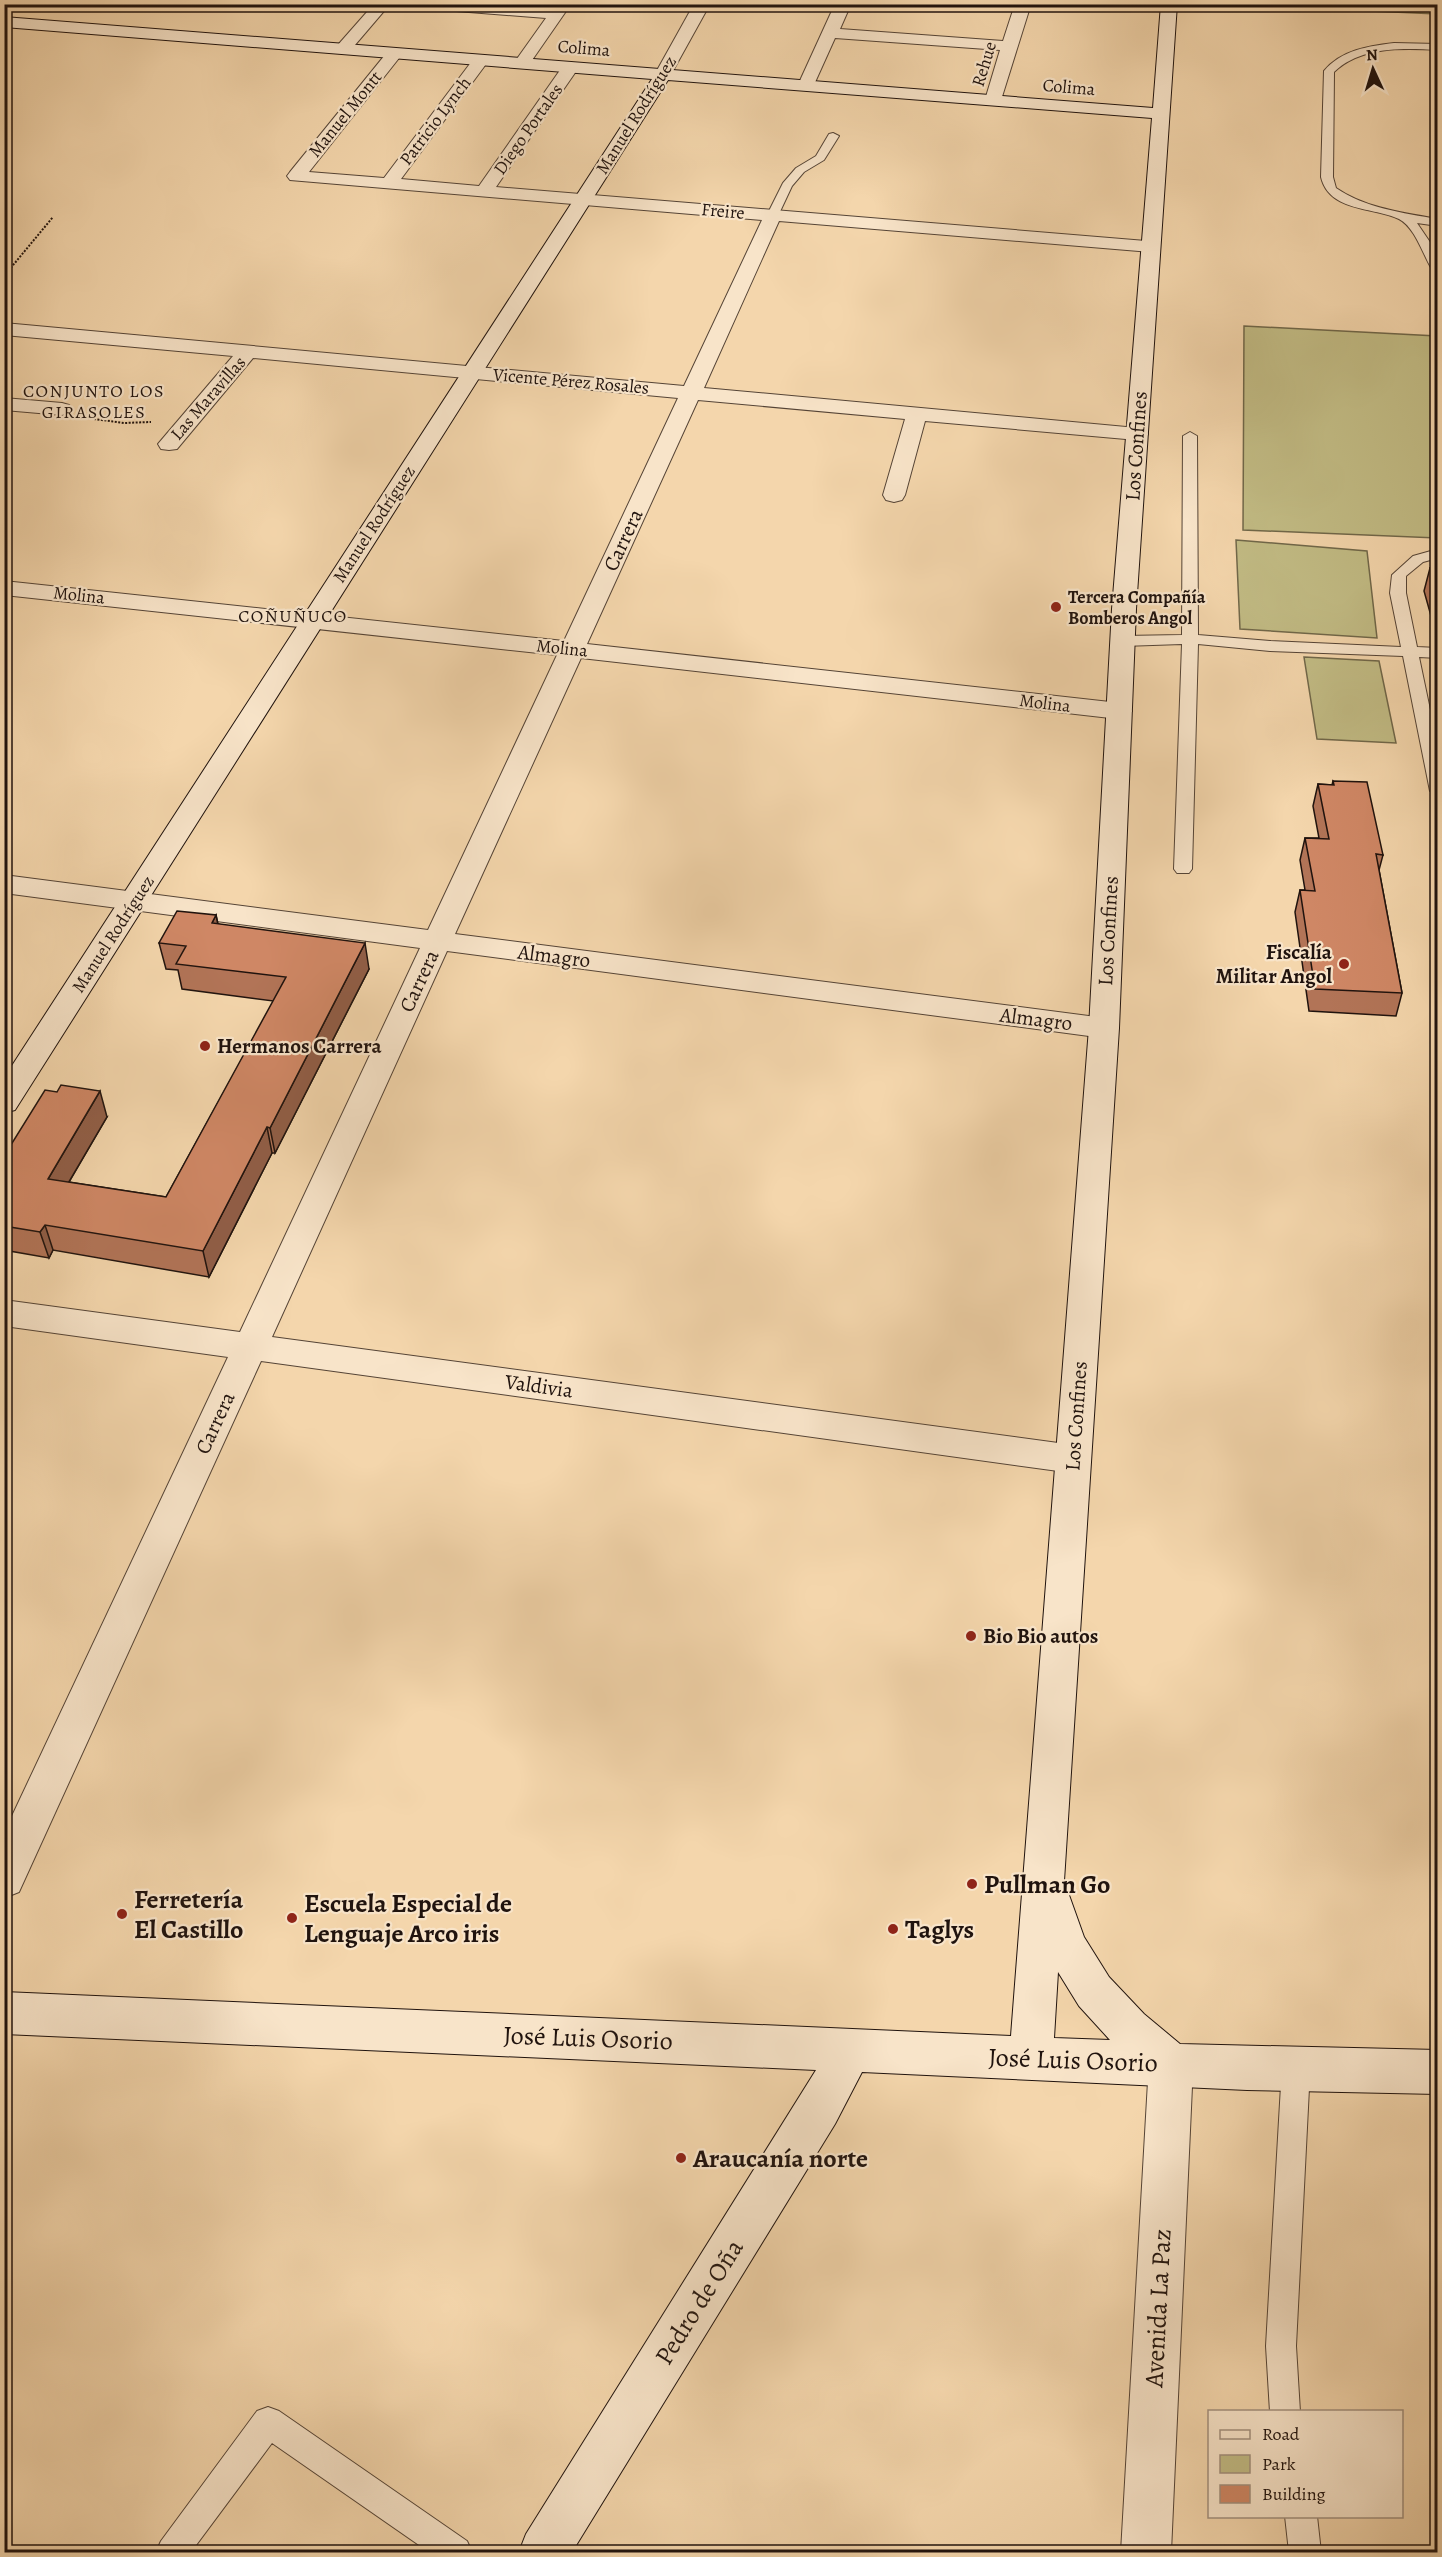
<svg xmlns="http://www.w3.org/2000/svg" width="1442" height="2557" viewBox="0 0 1442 2557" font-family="Alegreya,serif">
<rect width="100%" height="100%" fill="#f4d6ac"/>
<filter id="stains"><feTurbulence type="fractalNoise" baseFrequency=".00333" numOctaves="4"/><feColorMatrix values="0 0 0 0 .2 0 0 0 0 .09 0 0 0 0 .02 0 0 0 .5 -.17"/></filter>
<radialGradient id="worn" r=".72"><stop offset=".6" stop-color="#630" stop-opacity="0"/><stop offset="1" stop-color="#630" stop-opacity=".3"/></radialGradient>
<path fill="#c2bc85" stroke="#71684a" stroke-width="1.5" d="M 1437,4 L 1437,14 L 1239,5 L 1239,4 Z
M 1244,326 L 1437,336 L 1437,538 L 1243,530 Z
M 1236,540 L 1367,551 L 1377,638 L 1240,629 Z
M 1304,657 L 1379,661 L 1396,743 L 1317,739 Z"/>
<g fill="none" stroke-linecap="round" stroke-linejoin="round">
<g stroke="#554436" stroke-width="2">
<path id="lane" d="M 1394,43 L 1438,44 L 1438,50 C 1403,48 1361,46 1334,72 L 1333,177 L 1336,188 C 1365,208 1403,213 1438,219 L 1438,226 L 1417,223 L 1438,254 L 1438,275 C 1427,271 1419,229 1399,219 C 1374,207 1329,212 1321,177 L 1324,71 C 1341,50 1369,46 1394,43 Z
M 833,133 L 839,136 L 824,160 L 804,172 L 792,186 L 777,218 L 769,218 L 767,215 L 783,183 L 796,168 L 816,156 L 829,134 Z
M 1190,432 L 1197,436 L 1198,635 L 1270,641 L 1401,647 L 1390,593 L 1392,575 L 1413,556 L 1438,549 L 1438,558 L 1423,562 L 1406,576 L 1406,593 L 1417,647 L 1438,648 L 1438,658 L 1419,657 L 1438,748 L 1438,796 L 1430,791 L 1403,656 L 1270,651 L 1198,644 L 1192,869 L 1189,873 L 1177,873 L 1174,869 L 1182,644 L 1123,646 L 1115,641 L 1123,636 L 1182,635 L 1183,436 Z
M 1296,2054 L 1306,2058 L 1310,2068 L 1296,2346 L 1300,2412 L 1270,2412 L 1266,2346 L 1282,2068 L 1286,2058 Z
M 268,2407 L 279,2411 L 467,2541 L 472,2552 L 429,2552 L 272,2443 L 191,2552 L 156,2552 L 161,2541 L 257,2411 Z
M 1285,2516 L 1317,2516 L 1321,2552 L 1289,2552 Z"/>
</g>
<g stroke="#554436" stroke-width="2">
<path id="street" d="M 374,4 L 390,4 L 349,52 L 337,52 L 335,49 L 337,46 Z
M 424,4 L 497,4 L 553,9 L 556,4 L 571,4 L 528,66 L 522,68 L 514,63 L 546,18 L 431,9 Z
M 694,4 L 710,4 L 669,78 L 657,78 L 655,74 Z
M 835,4 L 851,4 L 840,29 L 1003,41 L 1015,4 L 1031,4 L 1001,100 L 999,104 L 987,104 L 985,100 L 1000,50 L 835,38 L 812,89 L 800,89 L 798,85 Z
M 395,48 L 403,53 L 309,172 L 384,178 L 475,57 L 481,55 L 489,60 L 401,179 L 479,186 L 565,63 L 571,62 L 579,67 L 496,187 L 1158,242 L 1160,246 L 1158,250 L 1151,252 L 779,221 L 704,388 L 1137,428 L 1145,429 L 1148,434 L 1145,439 L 1137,440 L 925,421 L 905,495 L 902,500 L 894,502 L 886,500 L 883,495 L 905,419 L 698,400 L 587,644 L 1119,703 L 1128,706 L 1132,711 L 1128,716 L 1119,719 L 581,658 L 455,934 L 1104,1018 L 1114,1021 L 1119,1028 L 1114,1035 L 1104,1038 L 447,951 L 272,1337 L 1073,1445 L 1086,1449 L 1091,1459 L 1086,1469 L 1073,1473 L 261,1361 L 19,1892 L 4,1898 L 4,1833 L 228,1357 L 4,1326 L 4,1300 L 240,1332 L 420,948 L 4,893 L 4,875 L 428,930 L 557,655 L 4,595 L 4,581 L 564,641 L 678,398 L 253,358 L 177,449 L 169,450 L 161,449 L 158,444 L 233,356 L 4,335 L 4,323 L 684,386 L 762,220 L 290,180 L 287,176 L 290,172 L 389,50 Z
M 4,398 L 62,403 L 69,405 L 73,409 L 69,413 L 62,415 L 4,410 Z
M 1171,2043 L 1186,2049 L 1193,2064 L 1171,2552 L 1121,2552 L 1149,2064 L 1156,2049 Z"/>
</g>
<g stroke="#20130e" stroke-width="2">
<path id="secondary" d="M 1161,4 L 1177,4 L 1136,609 L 1119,1028 L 1064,1881 L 1084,1937 L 1109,1977 L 1144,2014 L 1180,2044 L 1438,2050 L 1438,2094 L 1247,2090 L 862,2072 L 835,2124 L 572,2552 L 519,2552 L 526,2534 L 816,2070 L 4,2034 L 4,1992 L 1011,2036 L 1089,1028 L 1112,609 L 1152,118 L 668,80 L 15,1110 L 4,1113 L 4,1078 L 652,79 L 4,27 L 4,17 L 1153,108 ZM 1058,1972 L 1079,2006 L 1110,2040 L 1054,2038 Z"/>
</g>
<path stroke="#20130e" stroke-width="2" stroke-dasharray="2 1.5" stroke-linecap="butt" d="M 4,276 L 53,217
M 87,418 L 124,423 L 151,422"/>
<use href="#lane" fill="#f8e4c9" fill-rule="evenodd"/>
<use href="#street" fill="#f8e4c9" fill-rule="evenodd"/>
<use href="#secondary" fill="#f8e4c9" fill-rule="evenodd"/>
</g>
<path fill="#b27457" stroke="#20130e" stroke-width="1.5" d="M 1430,568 L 1437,568 L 1437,623 L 1433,623 L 1424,591 Z
M 1333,781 L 1383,855 L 1379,870 L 1402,993 L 1396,1016 L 1309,1011 L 1295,912 L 1300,890 L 1305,890 L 1300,860 L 1305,838 L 1319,838 L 1313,806 L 1318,784 L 1332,785 Z
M 216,915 L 218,924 L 369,969 L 275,1153 L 272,1153 L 209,1277 L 53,1250 L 49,1258 L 4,1250 L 4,1156 L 107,1117 L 69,1182 L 166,1197 L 274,1001 L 182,989 L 178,970 L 166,969 L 159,943 Z"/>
<path fill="#915e47" stroke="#20130e" stroke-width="1.5" d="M 216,915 L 221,941 L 212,923 Z
M 365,943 L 369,969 L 275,1153 L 270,1128 Z
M 100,1091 L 107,1117 L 56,1204 L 48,1179 Z
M 267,1127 L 272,1153 L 209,1277 L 203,1251 Z
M 45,1225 L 53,1250 L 49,1258 L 40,1232 Z"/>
<path fill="#cf8765" stroke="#20130e" stroke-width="1.5" d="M 1430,568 L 1437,568 L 1437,593 Z
M 1333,781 L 1367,782 L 1383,855 L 1376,854 L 1402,993 L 1315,989 L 1300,890 L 1315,891 L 1305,838 L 1329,839 L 1318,784 L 1334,785 Z
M 177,911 L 216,915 L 212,923 L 365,943 L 270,1128 L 267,1127 L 203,1251 L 45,1225 L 40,1232 L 4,1226 L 4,1156 L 45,1090 L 57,1092 L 61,1085 L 100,1091 L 48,1179 L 166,1197 L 286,977 L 176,964 L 186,946 L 159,943 Z"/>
<g fill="#8f2418" stroke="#f8e4c9" stroke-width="2">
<circle cx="1056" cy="607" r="6"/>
<circle cx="1344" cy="964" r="6"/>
<circle cx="205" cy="1046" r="6"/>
<circle cx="971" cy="1636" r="6"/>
<circle cx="972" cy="1884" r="6"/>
<circle cx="122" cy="1914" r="6"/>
<circle cx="292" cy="1918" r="6"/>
<circle cx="893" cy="1929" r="6"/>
<circle cx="681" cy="2158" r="6"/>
</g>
<g text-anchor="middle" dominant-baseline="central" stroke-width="4.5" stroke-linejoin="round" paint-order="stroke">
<g font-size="18" fill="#20130e" stroke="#f8e4c9">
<text transform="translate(584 48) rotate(5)">Colima</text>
<text transform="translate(984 64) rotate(-73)">Rehue</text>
<text transform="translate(1069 87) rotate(5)">Colima</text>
<text transform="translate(345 114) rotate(-51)">Manuel Montt</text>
<text transform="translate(636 115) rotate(-58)">Manuel Rodríguez</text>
<text transform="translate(435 121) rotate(-53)">Patricio Lynch</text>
<text transform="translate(528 129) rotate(-55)">Diego Portales</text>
<text transform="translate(723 211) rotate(5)">Freire</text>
<text transform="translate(571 381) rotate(5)">Vicente Pérez Rosales</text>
<text transform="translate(208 398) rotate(-49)">Las Maravillas</text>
<text transform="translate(374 524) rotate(-57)">Manuel Rodríguez</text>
<text transform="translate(79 595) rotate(6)">Molina</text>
<text transform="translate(562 648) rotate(6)">Molina</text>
<text transform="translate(1045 703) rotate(7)">Molina</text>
<text transform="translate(113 934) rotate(-57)">Manuel Rodríguez</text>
</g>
<g font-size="18" letter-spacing="1.5" fill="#20130e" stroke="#f8e4c9">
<text x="94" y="391">CONJUNTO LOS<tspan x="94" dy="21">GIRASOLES</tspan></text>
<text x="293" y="616">COÑUÑUCO</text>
</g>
<g font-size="18" font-weight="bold" fill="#20130e" stroke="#f8e4c9" text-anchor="start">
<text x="1068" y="597">Tercera Compañía<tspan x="1068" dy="21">Bomberos Angol</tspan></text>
</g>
<g font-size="21" fill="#20130e" stroke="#f8e4c9">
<text transform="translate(1136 446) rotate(-86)">Los Confines</text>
<text transform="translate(623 540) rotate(-65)">Carrera</text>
<text transform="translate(1108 931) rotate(-87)">Los Confines</text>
<text transform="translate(554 956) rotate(7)">Almagro</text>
<text transform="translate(419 981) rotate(-65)">Carrera</text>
<text transform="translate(1036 1019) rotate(7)">Almagro</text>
<text transform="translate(539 1386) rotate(8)">Valdivia</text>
<text transform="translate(1076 1416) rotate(-86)">Los Confines</text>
<text transform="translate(215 1423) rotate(-65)">Carrera</text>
</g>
<g font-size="21" font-weight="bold" fill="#20130e" stroke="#f8e4c9" text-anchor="start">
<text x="1332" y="952" text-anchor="end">Fiscalía<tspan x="1332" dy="24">Militar Angol</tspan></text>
<text x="217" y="1046">Hermanos Carrera</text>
<text x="983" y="1636">Bio Bio autos</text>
</g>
<g font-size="26" font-weight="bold" fill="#20130e" stroke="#f8e4c9" text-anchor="start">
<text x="984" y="1884">Pullman Go</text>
<text x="134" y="1899">Ferretería<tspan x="134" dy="30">El Castillo</tspan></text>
<text x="304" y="1903">Escuela Especial de<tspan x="304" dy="30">Lenguaje Arco iris</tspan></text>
<text x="905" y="1929">Taglys</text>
<text x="693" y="2158">Araucanía norte</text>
</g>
<g font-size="26" fill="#20130e" stroke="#f8e4c9">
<text transform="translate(588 2038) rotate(2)">José Luis Osorio</text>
<text transform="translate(1073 2060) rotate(2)">José Luis Osorio</text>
<text transform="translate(699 2302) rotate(-58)">Pedro de Oña</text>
<text transform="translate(1158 2308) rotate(-87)">Avenida La Paz</text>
</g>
</g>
<rect width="1442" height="2557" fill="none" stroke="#f4d6ac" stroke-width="24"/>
<rect x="6" y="6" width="1430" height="2545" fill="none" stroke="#20130e" stroke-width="3"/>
<rect x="12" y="12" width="1418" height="2533" fill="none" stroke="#20130e" stroke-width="1.5"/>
<rect x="1208" y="2410" width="195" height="108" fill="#f8e4c9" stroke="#a2907e" stroke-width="1.5"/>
<rect x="1220" y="2430" width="30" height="9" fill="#f8e4c9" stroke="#a2907e" stroke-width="1.5"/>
<text x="1262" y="2440" font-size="18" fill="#20130e">Road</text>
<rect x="1220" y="2455" width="30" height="18" fill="#c2bc85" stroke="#a2907e" stroke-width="1.5"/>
<text x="1262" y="2470" font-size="18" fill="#20130e">Park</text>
<rect x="1220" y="2485" width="30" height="18" fill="#cf8765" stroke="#a2907e" stroke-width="1.5"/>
<text x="1262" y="2500" font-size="18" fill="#20130e">Building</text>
<g transform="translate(1373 69) rotate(356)" stroke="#f8e4c9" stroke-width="4.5" paint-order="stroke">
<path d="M0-4.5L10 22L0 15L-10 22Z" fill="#20130e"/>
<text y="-9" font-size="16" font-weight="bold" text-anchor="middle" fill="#20130e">N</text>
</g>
<rect width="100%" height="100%" filter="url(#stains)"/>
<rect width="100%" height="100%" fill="url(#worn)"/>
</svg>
